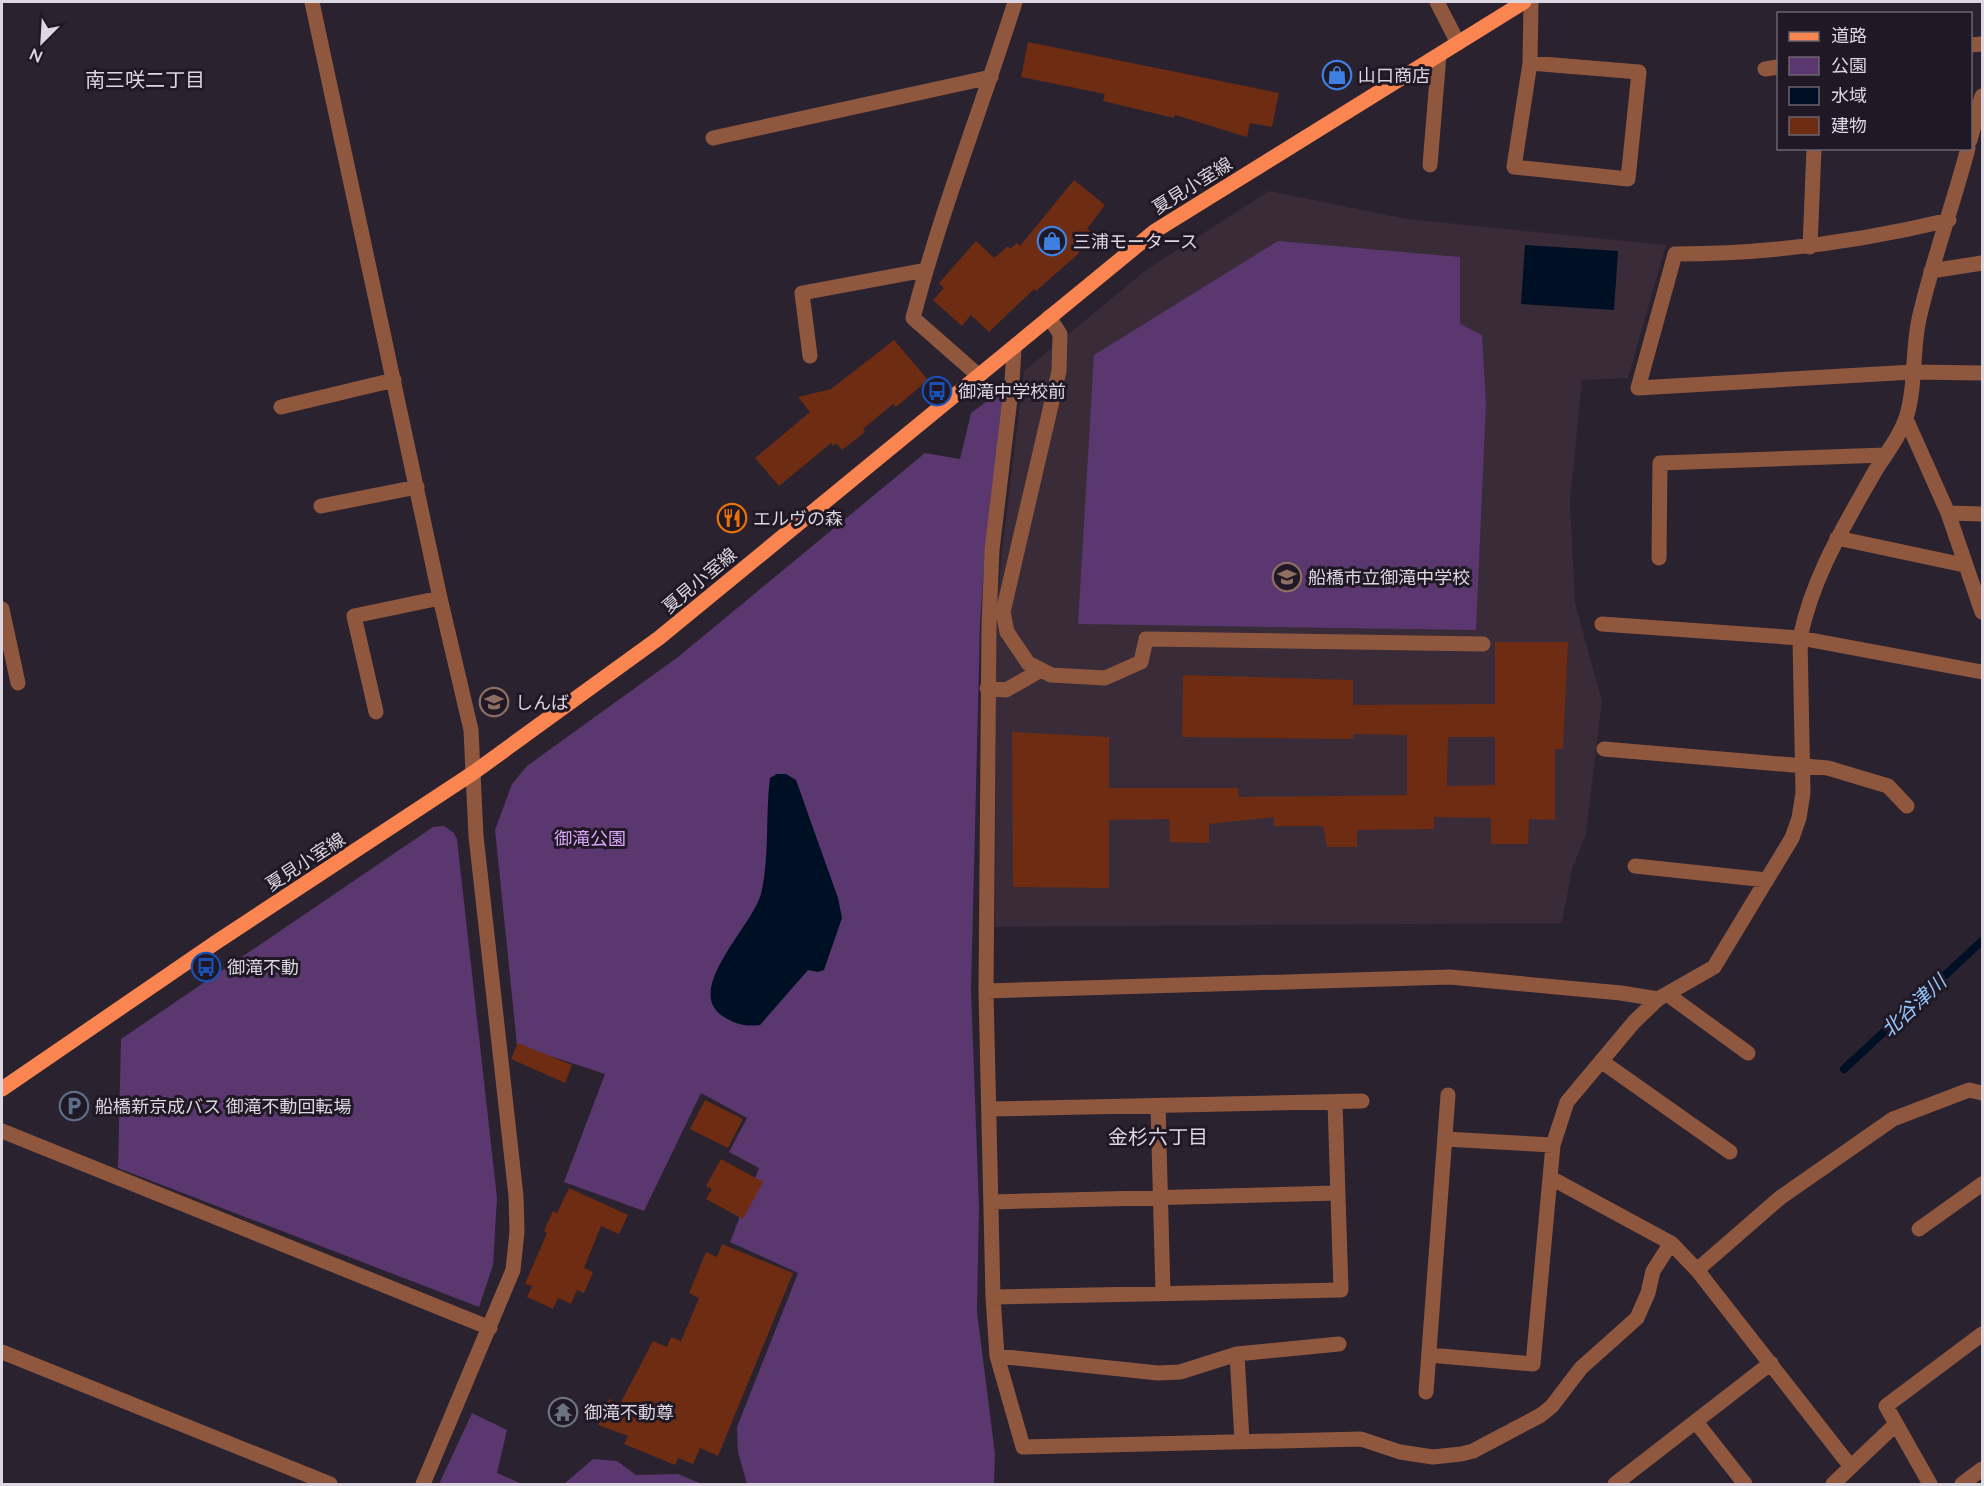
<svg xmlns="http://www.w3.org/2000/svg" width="1984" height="1486" viewBox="0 0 1984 1486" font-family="Lato,'Noto Sans JP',sans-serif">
<rect width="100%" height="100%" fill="#2a222f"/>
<path fill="#392b37" d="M 1269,191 L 1407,219 L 1666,245 L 1628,378 L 1582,380 L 1570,502 L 1575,603 L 1602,701 L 1586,834 L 1572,869 L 1562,923 L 995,927 L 996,623 L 1002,551 L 1024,371 L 1146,270 Z"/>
<path fill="#5a376f" d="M 1278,241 L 1460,257 L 1460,324 L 1482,335 L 1486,403 L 1476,630 L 1078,624 L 1094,355 Z
M 1005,388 L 985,549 L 980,625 L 971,990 L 979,1207 L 977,1312 L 995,1454 L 994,1484 L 747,1484 L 738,1452 L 737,1427 L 798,1273 L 730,1242 L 759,1168 L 729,1152 L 747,1118 L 701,1093 L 644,1211 L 564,1182 L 605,1074 L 517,1045 L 495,830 L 512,784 L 527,766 L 678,657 L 925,453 L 960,459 L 971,413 Z
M 444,826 L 454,833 L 457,839 L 497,1198 L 493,1265 L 479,1307 L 118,1168 L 121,1039 L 433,827 Z
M 472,1413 L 507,1430 L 497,1473 L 522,1484 L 439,1484 Z
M 593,1459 L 617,1461 L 636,1475 L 678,1474 L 702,1484 L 564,1484 Z"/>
<path fill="#001024" d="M 1525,245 L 1618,251 L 1614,310 L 1521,304 Z
M 777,774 L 786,774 L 796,780 L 838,898 L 842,918 L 824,970 L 818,972 L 808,970 L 760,1025 C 745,1027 734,1024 721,1015 C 685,988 753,925 761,894 C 770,856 765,816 770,778 Z"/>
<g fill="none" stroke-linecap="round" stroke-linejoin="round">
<path stroke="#001024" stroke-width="8" d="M 1844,1069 L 1982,941"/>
</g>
<path fill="#6e2c12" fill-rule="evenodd" d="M 1028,42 L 1279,93 L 1272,127 L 1250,123 L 1247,137 L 1175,115 L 1174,118 L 1103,101 L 1105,94 L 1021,77 Z
M 1074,180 L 1105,205 L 1087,229 L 1093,234 L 1077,255 L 1036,291 L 1034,289 L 989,332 L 971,315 L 962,326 L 933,300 L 944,288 L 939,283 L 976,241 L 994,258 L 1008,246 L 1010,249 L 1017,243 L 1020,246 Z
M 894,340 L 928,380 L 896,407 L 893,404 L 863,429 L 865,432 L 842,450 L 836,443 L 833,446 L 831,443 L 779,486 L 755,458 L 810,412 L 798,397 L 831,389 Z
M 1495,642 L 1568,642 L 1563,749 L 1555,749 L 1555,820 L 1529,819 L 1528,844 L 1491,844 L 1491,818 L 1434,817 L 1434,829 L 1357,830 L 1357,847 L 1327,847 L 1323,826 L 1274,826 L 1274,817 L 1209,824 L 1209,843 L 1170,842 L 1169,819 L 1109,820 L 1109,888 L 1013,887 L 1012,732 L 1109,737 L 1109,788 L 1238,788 L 1239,797 L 1407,795 L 1407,735 L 1353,734 L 1353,739 L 1182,737 L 1183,675 L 1353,680 L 1353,705 L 1495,704 ZM 1448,737 L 1495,737 L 1495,785 L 1447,786 Z
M 518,1043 L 572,1065 L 565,1083 L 511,1059 Z
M 705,1100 L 743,1119 L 728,1148 L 690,1129 Z
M 721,1159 L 763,1182 L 743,1219 L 706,1199 L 712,1189 L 706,1186 Z
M 569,1188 L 628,1215 L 619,1234 L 601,1226 L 584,1268 L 593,1272 L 584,1293 L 577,1290 L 571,1304 L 558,1298 L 553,1309 L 527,1297 L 532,1286 L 525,1284 L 547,1233 L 544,1231 L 553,1211 L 557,1213 Z
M 722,1244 L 793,1273 L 718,1456 L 700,1448 L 693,1464 L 678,1458 L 675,1465 L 624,1444 L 628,1436 L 598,1425 L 609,1399 L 620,1404 L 653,1341 L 667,1347 L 671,1337 L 681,1341 L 699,1298 L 689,1293 L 706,1252 L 717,1257 Z"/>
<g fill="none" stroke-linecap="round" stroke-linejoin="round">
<path stroke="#90573f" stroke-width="15" d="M 312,2 L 440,598 L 471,730 L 476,836 L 516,1196 L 517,1232 L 513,1270 L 423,1484
M 1437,2 L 1458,43
M 1970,45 L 1982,44
M 1530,63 L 1639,72 L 1628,179 L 1514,167 L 1530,63 L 1531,2
M 1765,69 L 1778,67
M 713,138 L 991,77
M 1970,140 L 1982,96
M 1430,165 L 1439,55
M 1949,220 C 1858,242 1769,254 1675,254 L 1638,388 L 1913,372 L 1982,373
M 1810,247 L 1814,148
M 1931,271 L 1982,263
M 1049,317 L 1060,334 L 1059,371 L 1003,612 L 1007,632 L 1028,663 L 1051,675 L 1105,678 L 1141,662 L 1146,639 L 1483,644
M 1014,348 L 1012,382 L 992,550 L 989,624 L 986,991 L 993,1297 L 997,1356 L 1023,1447 L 1361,1439 L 1400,1452 L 1433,1457 L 1461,1454 L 1473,1451 L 1541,1415 L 1552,1406 L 1581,1368 L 1637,1318 L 1648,1293 L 1653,1271 L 1671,1243
M 810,356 L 802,293 L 926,270
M 979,376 L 913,318 C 941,210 982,107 1015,2
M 281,407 L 394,380
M 1906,419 L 1948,513 L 1982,612
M 321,506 L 417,487
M 1948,513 L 1982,514
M 1837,538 L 1964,565
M 1659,558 L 1660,463 L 1885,455
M 2,609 L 18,683
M 1602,624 L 1800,638 L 1982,672
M 987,688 L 1006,690 L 1041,670
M 376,712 L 354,616 L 440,598
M 1604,749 L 1828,768 L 1888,786 L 1907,806
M 1635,866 L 1767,880
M 986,991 L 1450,977 L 1621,993 L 1658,999
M 1667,994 L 1748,1053
M 1601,1061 L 1730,1152
M 1158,1106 L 1163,1293
M 989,1109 L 1362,1101
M 2,1131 L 490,1328
M 1445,1139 L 1553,1145
M 1551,1178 L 1671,1243 L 1697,1270 L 1851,1467
M 991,1202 L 1338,1193
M 1919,1229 L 1982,1184
M 1697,1270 L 1781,1197 L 1893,1119 L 1969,1090 L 1982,1093
M 993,1297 L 1341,1290 L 1335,1102
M 2,1352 L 330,1484
M 1237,1354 L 1242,1441
M 1429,1355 L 1533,1364 L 1553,1145 L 1567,1102 L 1634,1022 L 1658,999 L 1714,967 L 1792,838 L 1799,818 L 1803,793 L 1800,638 C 1813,576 1843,528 1874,473 C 1884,456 1900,437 1906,418 C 1916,387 1912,351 1919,319 C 1932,261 1953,206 1968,148
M 997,1356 L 1158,1373 L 1180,1372 L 1237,1354 L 1339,1344
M 1426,1392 L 1448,1095
M 1696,1422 L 1745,1484
M 1615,1484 L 1771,1363
M 1833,1484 L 1896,1424
M 1930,1484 L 1886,1406 L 1982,1334
M 1962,1484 L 1982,1469"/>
<path stroke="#fb8550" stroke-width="15" d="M 2,1089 L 218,941 L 473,773 L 659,638 L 1155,231 L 1524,2"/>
</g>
<defs>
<g id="shop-ring" transform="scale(1.5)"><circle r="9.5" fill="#201825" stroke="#3f7fe0" stroke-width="1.5"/><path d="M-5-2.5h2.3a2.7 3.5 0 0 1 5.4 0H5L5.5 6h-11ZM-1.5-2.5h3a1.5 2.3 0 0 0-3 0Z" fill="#3f7fe0"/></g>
<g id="bus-ring" transform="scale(1.5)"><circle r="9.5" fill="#201825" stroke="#1a4fb4" stroke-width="1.5"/><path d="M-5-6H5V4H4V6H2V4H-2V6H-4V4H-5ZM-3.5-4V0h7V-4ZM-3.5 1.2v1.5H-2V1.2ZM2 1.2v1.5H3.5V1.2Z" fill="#1a4fb4"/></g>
<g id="restaurant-ring" transform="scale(1.5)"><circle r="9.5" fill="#201825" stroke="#e8710a" stroke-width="1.5"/><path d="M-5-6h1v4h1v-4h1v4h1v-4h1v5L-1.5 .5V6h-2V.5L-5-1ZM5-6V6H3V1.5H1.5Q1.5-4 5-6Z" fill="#e8710a"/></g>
<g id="school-ring" transform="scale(1.5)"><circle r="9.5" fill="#201825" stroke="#8d6e63" stroke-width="1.5"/><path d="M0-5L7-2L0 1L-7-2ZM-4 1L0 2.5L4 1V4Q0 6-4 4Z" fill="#8d6e63"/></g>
<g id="parking-ring" transform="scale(1.5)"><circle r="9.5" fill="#201825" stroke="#5c6f8a" stroke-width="1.5"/><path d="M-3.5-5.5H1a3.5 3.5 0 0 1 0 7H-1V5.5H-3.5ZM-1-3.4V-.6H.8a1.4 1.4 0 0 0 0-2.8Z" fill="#5c6f8a"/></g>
<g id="temple-ring" transform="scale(1.5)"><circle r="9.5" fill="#201825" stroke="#6b7280" stroke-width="1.5"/><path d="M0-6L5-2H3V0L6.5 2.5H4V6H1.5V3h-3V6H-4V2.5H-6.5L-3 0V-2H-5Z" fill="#6b7280"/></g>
</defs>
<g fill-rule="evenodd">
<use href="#shop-ring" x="1337" y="75"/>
<use href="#shop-ring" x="1052" y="241"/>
<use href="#bus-ring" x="937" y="391"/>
<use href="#restaurant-ring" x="732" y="518"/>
<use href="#school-ring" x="1287" y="577"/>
<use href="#school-ring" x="494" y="702"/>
<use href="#bus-ring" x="206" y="967"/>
<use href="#parking-ring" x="74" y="1106"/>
<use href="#temple-ring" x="563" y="1412"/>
</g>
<g text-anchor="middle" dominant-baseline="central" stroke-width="6" stroke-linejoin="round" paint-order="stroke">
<g font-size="18" fill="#dcd7e0" stroke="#201825" text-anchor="start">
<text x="1358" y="75">山口商店</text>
<text x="1073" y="241">三浦モータース</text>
<text x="958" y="391">御滝中学校前</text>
<text x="753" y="518">エルヴの森</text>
<text x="1308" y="577">船橋市立御滝中学校</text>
<text x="515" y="702">しんば</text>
<text x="227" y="967">御滝不動</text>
<text x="95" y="1106">船橋新京成バス 御滝不動回転場</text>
<text x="584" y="1412">御滝不動尊</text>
</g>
<g font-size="18" fill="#dcd7e0" stroke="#201825">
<text transform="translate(1192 185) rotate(-32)">夏見小室線</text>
<text transform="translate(699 580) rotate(-40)">夏見小室線</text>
<text transform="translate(305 861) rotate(-33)">夏見小室線</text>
</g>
<g font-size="18" fill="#dba7fa" stroke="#201825">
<text x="590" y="838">御滝公園</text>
</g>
<g font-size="20" fill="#dcd7e0" stroke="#201825">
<text x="145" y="79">南三咲二丁目</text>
<text x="1158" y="1136">金杉六丁目</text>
</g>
<g font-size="20" font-style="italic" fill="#93c5fc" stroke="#201825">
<text transform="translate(1913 1005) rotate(-43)">北谷津川</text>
</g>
</g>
<rect width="1984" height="1486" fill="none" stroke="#dcd7e0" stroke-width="6"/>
<rect x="1777" y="12" width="195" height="138" fill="#201825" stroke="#6b6470" stroke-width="1.5"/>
<rect x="1789" y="32" width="30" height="9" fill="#fb8550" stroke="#6b6470" stroke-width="1.5"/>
<text x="1831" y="42" font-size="18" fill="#dcd7e0">道路</text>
<rect x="1789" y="57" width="30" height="18" fill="#5a376f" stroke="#6b6470" stroke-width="1.5"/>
<text x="1831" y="72" font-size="18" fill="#dcd7e0">公園</text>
<rect x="1789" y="87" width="30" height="18" fill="#001024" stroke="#6b6470" stroke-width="1.5"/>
<text x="1831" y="102" font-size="18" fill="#dcd7e0">水域</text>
<rect x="1789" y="117" width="30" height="18" fill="#6e2c12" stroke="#6b6470" stroke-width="1.5"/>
<text x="1831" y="132" font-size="18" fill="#dcd7e0">建物</text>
<g transform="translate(42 42) rotate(204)" stroke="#201825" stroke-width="4.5" paint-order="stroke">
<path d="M0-4.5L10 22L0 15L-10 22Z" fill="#dcd7e0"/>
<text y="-9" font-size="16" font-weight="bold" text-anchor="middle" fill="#dcd7e0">N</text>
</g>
</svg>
